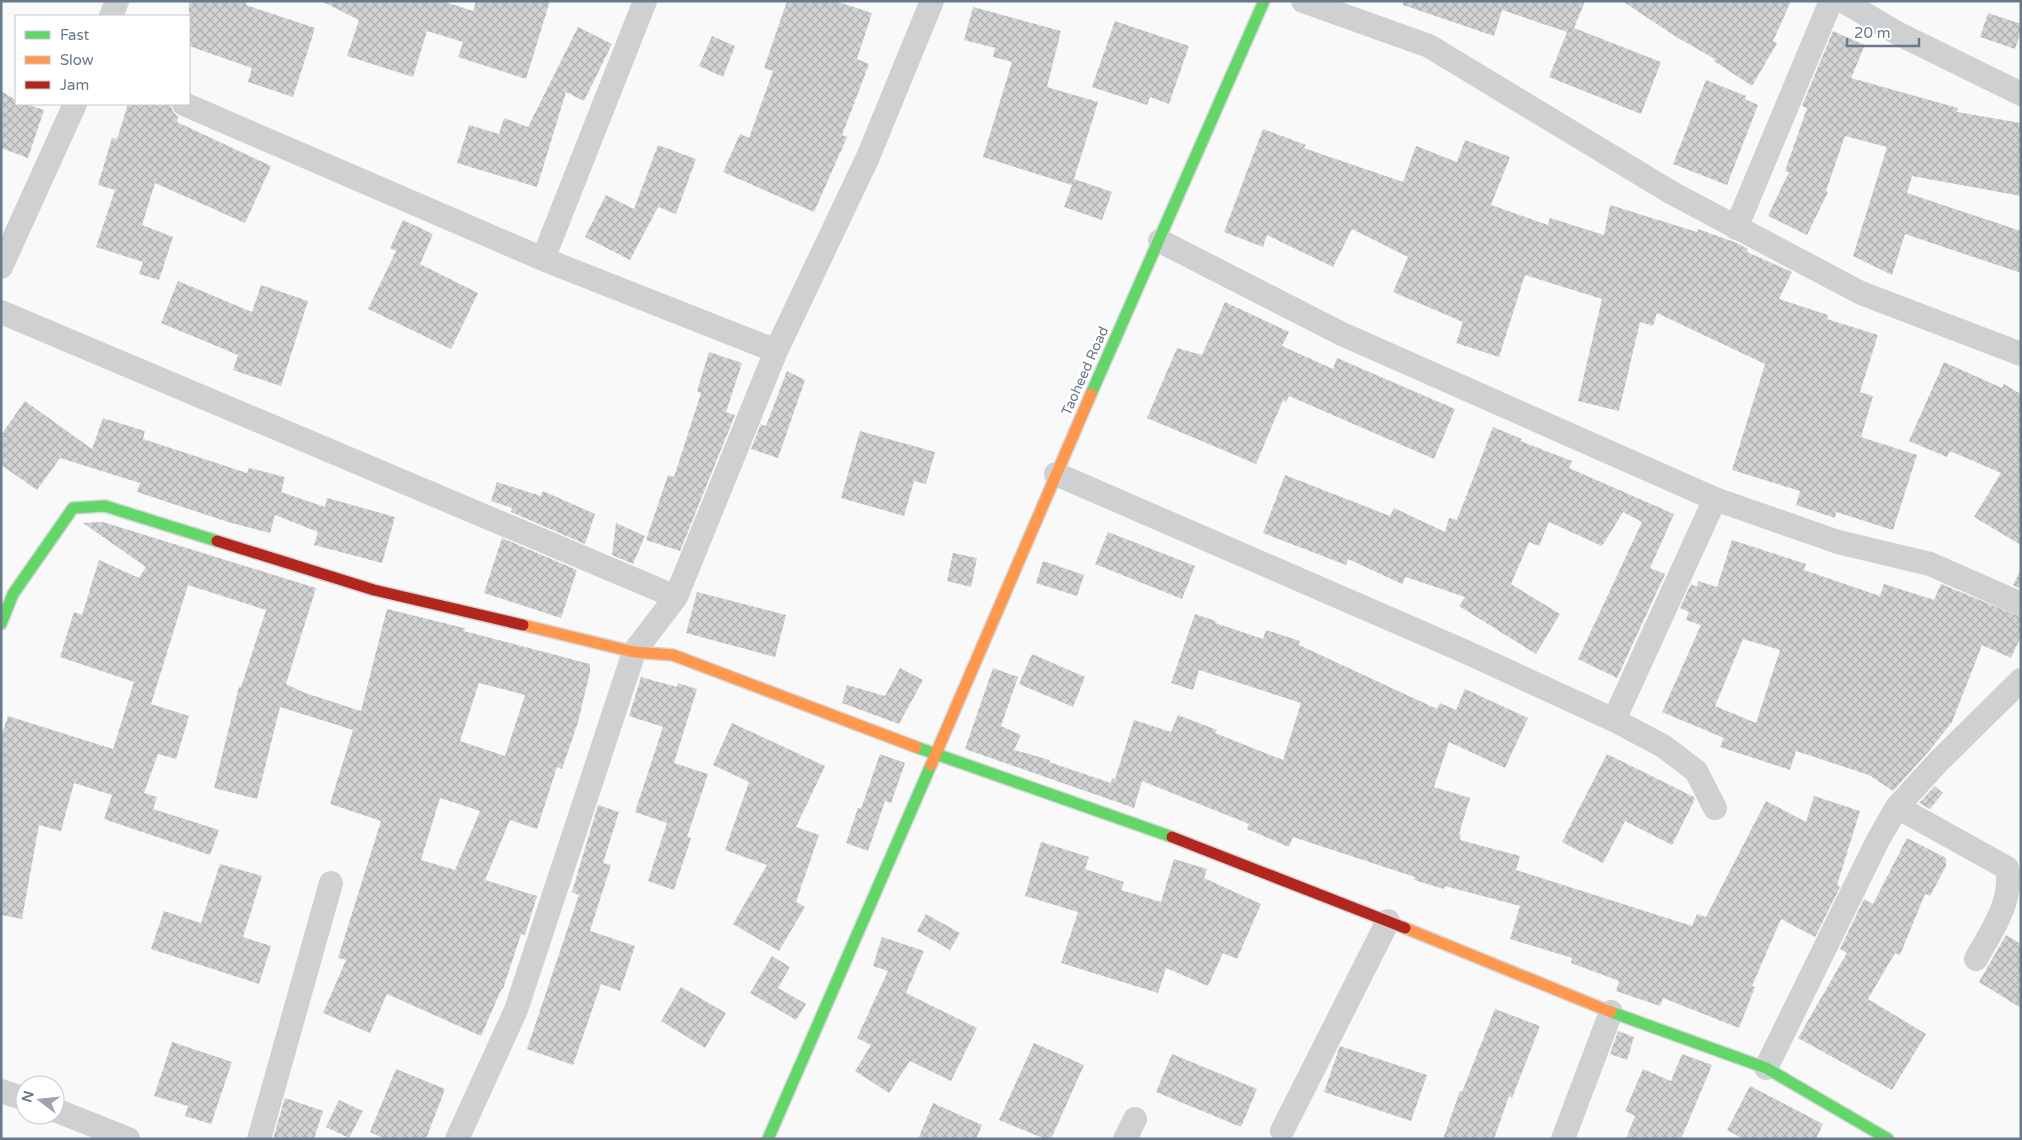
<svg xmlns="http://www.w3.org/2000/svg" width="2022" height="1140" viewBox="0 0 2022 1140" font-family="'Varela Round',sans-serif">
<defs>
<pattern id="building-cross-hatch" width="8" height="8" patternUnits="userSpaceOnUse" patternTransform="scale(1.25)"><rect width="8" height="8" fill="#d0d2d3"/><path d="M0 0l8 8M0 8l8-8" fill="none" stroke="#adafb1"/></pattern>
</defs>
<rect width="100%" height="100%" fill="#f9f9f9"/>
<path fill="url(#building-cross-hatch)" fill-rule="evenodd" d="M 189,1 L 247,1 L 246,5 L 315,28 L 293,97 L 248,82 L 252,68 L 189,46 Z
M 321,1 L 443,1 L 473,11 L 476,1 L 550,1 L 526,79 L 458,57 L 463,42 L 427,31 L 413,77 L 347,56 L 359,20 Z
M 787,1 L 835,1 L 872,13 L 857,59 L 869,64 L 842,135 L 847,137 L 814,212 L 723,172 L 740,134 L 749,138 L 773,71 L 764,68 Z
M 1403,1 L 1585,1 L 1574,28 L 1661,62 L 1641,114 L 1549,77 L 1567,32 L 1502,10 L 1494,36 L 1403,5 Z
M 1622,1 L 1791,1 L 1773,41 L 1777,43 L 1752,86 L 1714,61 L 1715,59 L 1678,38 Z
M 973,7 L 1061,31 L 1047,87 L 1098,102 L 1074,179 L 1112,192 L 1102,220 L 1064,207 L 1072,185 L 983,157 L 1012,62 L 993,57 L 995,48 L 964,40 Z
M 1988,13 L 2021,24 L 2021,31 L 2015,49 L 1980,37 Z
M 1115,21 L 1189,46 L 1169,104 L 1150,97 L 1147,105 L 1092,87 Z
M 578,27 L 612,44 L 584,101 L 566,92 L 537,187 L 457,163 L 469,125 L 499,134 L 504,118 L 528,127 Z
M 1833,31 L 1865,45 L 1851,78 L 1958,108 L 1957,112 L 2021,123 L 2021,196 L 1912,176 L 1907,193 L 2021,231 L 2021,273 L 1905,234 L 1892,275 L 1853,256 L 1887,147 L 1845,136 L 1826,191 L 1828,192 L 1807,235 L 1768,216 L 1789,172 L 1785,171 L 1807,108 L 1802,106 Z
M 712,36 L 735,46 L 723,77 L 699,66 Z
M 1706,80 L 1746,96 L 1745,99 L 1758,105 L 1727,185 L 1673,164 Z
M 1,91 L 16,100 L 16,104 L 26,104 L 44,110 L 28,158 L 1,148 Z
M 128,104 L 170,104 L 173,112 L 178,117 L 177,122 L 271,166 L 245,223 L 155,183 L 142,225 L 173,237 L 159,280 L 139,274 L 143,262 L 96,247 L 115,190 L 98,185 L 112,138 L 117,139 Z
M 1263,129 L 1306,145 L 1304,148 L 1403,182 L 1416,146 L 1457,162 L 1465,140 L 1510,157 L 1491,205 L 1548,225 L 1550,218 L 1604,235 L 1610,205 L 1697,232 L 1698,229 L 1737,243 L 1748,249 L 1747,252 L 1792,272 L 1779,299 L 1828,315 L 1827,319 L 1878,335 L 1860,392 L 1873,396 L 1861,437 L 1917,455 L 1893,530 L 1836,512 L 1835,518 L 1796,505 L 1800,491 L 1732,470 L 1765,364 L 1657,313 L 1653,326 L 1640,322 L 1619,411 L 1578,401 L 1602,299 L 1525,275 L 1499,357 L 1456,343 L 1463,322 L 1393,292 L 1408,257 L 1352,229 L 1333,267 L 1267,235 L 1263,247 L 1224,232 Z
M 658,145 L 696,159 L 676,214 L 658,207 L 630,260 L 585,237 L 606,195 L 634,209 Z
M 403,220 L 433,234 L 420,264 L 478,293 L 451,349 L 368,309 L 396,251 L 390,248 Z
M 178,281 L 252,312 L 261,285 L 308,301 L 281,386 L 233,370 L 238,355 L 161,323 Z
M 1225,302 L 1289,332 L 1282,346 L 1333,369 L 1337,358 L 1455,409 L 1434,459 L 1289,396 L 1286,402 L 1283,400 L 1256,464 L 1147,418 L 1177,348 L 1202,355 Z
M 709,352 L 742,363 L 726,412 L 735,415 L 680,551 L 646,540 L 668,475 L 674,477 L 701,393 L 697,391 Z
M 1944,362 L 2002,388 L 2004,384 L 2021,394 L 2021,545 L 1974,517 L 2001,473 L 1950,451 L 1947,457 L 1909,441 Z
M 787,371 L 805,380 L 778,458 L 751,449 L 761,424 L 766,426 Z
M 25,401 L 92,449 L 103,418 L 145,431 L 143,439 L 247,473 L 249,468 L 285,477 L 281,492 L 325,507 L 327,498 L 395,517 L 382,563 L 314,545 L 318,532 L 275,515 L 270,533 L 228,522 L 137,492 L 140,483 L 60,458 L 37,490 L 1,465 L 1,435 Z
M 1493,427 L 1522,439 L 1520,441 L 1572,461 L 1569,468 L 1674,514 L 1650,568 L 1665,574 L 1617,678 L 1578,659 L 1642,522 L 1623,512 L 1602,546 L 1549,522 L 1539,546 L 1529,542 L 1511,584 L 1560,614 L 1536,654 L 1459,606 L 1465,597 L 1406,577 L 1402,584 L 1348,559 L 1346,565 L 1263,533 L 1285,475 L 1390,516 L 1394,508 L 1445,532 L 1449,518 L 1457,520 Z
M 860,431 L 935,452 L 926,484 L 914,481 L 904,516 L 841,498 Z
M 497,482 L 541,496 L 543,491 L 595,514 L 585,544 L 511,512 L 512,508 L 491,501 Z
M 103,522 L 316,588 L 286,684 L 305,693 L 361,711 L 387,609 L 460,627 L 465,628 L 464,631 L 590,664 L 590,672 L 578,722 L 562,769 L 557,767 L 537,829 L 510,820 L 485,880 L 537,896 L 525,935 L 521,934 L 503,989 L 502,988 L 481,1036 L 387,994 L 370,1033 L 323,1013 L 346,960 L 338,958 L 381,821 L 330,804 L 353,730 L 280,707 L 257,799 L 214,788 L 239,687 L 241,687 L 266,610 L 188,585 L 151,704 L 189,716 L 176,759 L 158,754 L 144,793 L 157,797 L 153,809 L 219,830 L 210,855 L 104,819 L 112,795 L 74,783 L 61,831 L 39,825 L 22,919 L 1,915 L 1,737 L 8,716 L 113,749 L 134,682 L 60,657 L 74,612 L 82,615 L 99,560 L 139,578 L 146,567 L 83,523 ZM 479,683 L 525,695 L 505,756 L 460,741 ZM 440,798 L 480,811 L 455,870 L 421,860 Z
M 616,523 L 645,536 L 633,564 L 612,555 Z
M 1108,532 L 1195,566 L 1182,599 L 1095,564 Z
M 502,538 L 577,570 L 561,618 L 484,593 Z
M 1732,540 L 1806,564 L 1804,570 L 1880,596 L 1884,584 L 1934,600 L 1941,584 L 2021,617 L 2021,636 L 2011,658 L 1982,645 L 1952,722 L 1929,751 L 1893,791 L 1869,775 L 1796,751 L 1790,770 L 1720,747 L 1724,738 L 1662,712 L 1701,625 L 1686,620 L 1689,612 L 1680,608 L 1691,584 L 1697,587 L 1698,581 L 1717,587 ZM 1743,639 L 1780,650 L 1756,723 L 1715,706 Z
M 953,553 L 977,558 L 971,587 L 947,581 Z
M 1043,561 L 1084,575 L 1077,596 L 1036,583 Z
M 2021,569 L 2021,589 L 2013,585 Z
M 697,592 L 786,615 L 775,657 L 686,633 Z
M 1195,614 L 1216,621 L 1215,623 L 1263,639 L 1266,630 L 1300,641 L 1299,645 L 1437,709 L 1440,703 L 1456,710 L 1465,689 L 1528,718 L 1505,768 L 1449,742 L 1434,787 L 1470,798 L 1459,834 L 1461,835 L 1460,840 L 1520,856 L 1516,870 L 1692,926 L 1697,914 L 1706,917 L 1766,801 L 1806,822 L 1814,796 L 1860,811 L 1837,885 L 1840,887 L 1815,937 L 1781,919 L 1752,986 L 1755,987 L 1739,1028 L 1663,998 L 1660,1006 L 1616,991 L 1619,981 L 1571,963 L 1572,958 L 1510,939 L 1520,906 L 1445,886 L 1444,889 L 1414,880 L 1415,877 L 1293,837 L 1289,847 L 1247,829 L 1249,824 L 1142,781 L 1134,808 L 965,749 L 993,668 L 1018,677 L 1001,726 L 1021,735 L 1014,750 L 1050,760 L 1049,762 L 1111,783 L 1112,778 L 1115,779 L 1134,720 L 1171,732 L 1178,715 L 1217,730 L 1215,733 L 1283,760 L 1301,703 L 1199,670 L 1193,690 L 1171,683 Z
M 1032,654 L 1085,677 L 1073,707 L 1019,684 Z
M 900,668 L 923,680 L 899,724 L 842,703 L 847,685 L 885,696 Z
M 641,677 L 677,687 L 678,683 L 697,689 L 674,763 L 708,774 L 687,837 L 691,838 L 674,890 L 648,881 L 667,823 L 635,812 L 663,727 L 629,716 Z
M 732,723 L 825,766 L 796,827 L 819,835 L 796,902 L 805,907 L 779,951 L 733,924 L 767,865 L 725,850 L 749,782 L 713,765 Z
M 880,754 L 905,763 L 891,803 L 885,801 L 868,851 L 846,843 L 858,808 L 861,809 Z
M 1607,754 L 1694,797 L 1695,799 L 1672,845 L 1625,821 L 1603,863 L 1562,842 Z
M 1935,786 L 1943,793 L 1930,809 L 1919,803 Z
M 598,805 L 619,812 L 603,863 L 611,865 L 590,931 L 635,946 L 620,991 L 601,984 L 573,1065 L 527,1049 L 579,895 L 572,892 Z
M 1907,838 L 1946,858 L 1946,866 L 1930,896 L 1925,894 L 1900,955 L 1895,953 L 1868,999 L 1926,1034 L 1892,1090 L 1798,1038 L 1847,953 L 1840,949 L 1864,899 L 1873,904 Z
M 1041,842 L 1089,857 L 1085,869 L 1124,882 L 1121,890 L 1161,902 L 1174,859 L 1207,869 L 1204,878 L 1261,904 L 1237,959 L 1223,953 L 1208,986 L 1166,968 L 1158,993 L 1061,963 L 1078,912 L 1025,896 Z
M 220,864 L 262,876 L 243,937 L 271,946 L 259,984 L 151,949 L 164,911 L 201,923 Z
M 926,914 L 960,933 L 950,950 L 917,931 Z
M 2006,935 L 2021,944 L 2021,1008 L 1979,982 Z
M 882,937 L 924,951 L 906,993 L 977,1028 L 951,1081 L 910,1061 L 889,1093 L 855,1071 L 871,1045 L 857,1038 L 888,971 L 873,966 Z
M 772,956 L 790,967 L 778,988 L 806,1004 L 796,1020 L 750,993 Z
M 681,987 L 726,1013 L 705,1048 L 661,1021 Z
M 1495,1009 L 1540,1026 L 1512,1098 L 1509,1096 L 1494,1139 L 1443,1139 L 1460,1091 L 1462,1092 Z
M 1618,1031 L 1634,1037 L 1627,1060 L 1610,1054 Z
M 172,1042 L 232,1062 L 211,1124 L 185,1116 L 188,1106 L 154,1096 Z
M 1034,1043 L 1084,1065 L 1051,1139 L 1045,1139 L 999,1120 Z
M 1340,1046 L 1427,1075 L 1411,1121 L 1324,1092 Z
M 1172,1054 L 1257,1089 L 1241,1127 L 1156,1092 Z
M 1682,1054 L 1712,1065 L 1681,1139 L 1626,1139 L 1635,1116 L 1625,1111 L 1643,1069 L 1671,1081 Z
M 396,1069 L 445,1089 L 426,1139 L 385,1139 L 370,1132 Z
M 1750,1086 L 1823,1124 L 1816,1139 L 1743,1139 L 1727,1130 Z
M 285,1098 L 323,1111 L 314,1139 L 273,1139 Z
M 339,1100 L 363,1111 L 349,1138 L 326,1127 Z
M 933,1103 L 982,1125 L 976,1139 L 918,1139 Z"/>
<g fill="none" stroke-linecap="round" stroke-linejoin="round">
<g stroke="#d5d6d7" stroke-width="14">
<path id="fast" d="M 1091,394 L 1264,1
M 1,624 L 13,594 L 73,508 L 105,506 L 217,541
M 916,747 L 1172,837
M 1611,1012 L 1766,1068 L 1888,1139
M 768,1139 L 931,765"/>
</g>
<g stroke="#d5d6d7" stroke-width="14">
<path id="slow" d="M 523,625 L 634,652 L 673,655 L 916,747
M 931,765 L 1091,394
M 1405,928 L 1611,1012"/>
</g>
<g stroke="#d5d6d7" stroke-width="14">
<path id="jam" d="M 217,541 L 374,590 L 523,625
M 1172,837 L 1405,928"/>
</g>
<path stroke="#cfd0d2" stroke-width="24" d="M 1303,1 L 1429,46 L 1672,193 L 1861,293 L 2021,354
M 1843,1 L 1897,33 L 2021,94
M 111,16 L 117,1
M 184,104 L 543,259 L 776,351
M 1736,228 L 1831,1
M 1160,241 L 1342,334 L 1715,499 L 1838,542 L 1930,564 L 2021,604
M 543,259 L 645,1
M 1,267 L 75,104
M 1,312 L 676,597
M 1056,474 L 1466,652 L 1614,720 L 1663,746 L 1696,771 L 1715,808
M 1614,720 L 1715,499
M 1897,807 L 2007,868 C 2013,902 1992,930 1976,959
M 1766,1068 L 1878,840 L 1897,807 L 1938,762 L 2021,680
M 1,1091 L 25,1099
M 55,1110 L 128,1139
M 1282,1131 L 1388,921
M 259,1139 L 331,883
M 457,1139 L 516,1010 L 634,652 L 676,597 L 776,351 L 868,157 L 932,1
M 1125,1139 L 1135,1119
M 1563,1139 L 1611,1012"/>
<use href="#fast" stroke="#63d668" stroke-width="11"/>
<use href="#slow" stroke="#ff974d" stroke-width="11"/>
<use href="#jam" stroke="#b3261e" stroke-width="11"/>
</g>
<g text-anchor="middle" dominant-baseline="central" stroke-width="5" stroke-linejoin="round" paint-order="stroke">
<g font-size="14" fill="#6a7888" stroke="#fff">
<text transform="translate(1085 371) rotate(-66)">Taoheed Road</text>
</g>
</g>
<rect width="2022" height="1140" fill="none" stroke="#6a7888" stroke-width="5"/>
<rect x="15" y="15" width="175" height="90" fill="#ffffff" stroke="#c3c9cf"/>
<rect x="25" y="31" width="25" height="8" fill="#63d668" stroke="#c3c9cf"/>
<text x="60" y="40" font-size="15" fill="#6a7888">Fast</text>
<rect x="25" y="56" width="25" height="8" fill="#ff974d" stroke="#c3c9cf"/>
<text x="60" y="65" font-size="15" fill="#6a7888">Slow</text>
<rect x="25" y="81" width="25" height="8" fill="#b3261e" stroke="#c3c9cf"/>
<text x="60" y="90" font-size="15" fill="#6a7888">Jam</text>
<g transform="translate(40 1100) rotate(286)"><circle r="24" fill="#ffffff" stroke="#c3c9cf"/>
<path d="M0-4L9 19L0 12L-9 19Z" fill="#9ca5b0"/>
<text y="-8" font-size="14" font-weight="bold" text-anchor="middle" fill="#6a7888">N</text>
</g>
<path d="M1847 38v8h72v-8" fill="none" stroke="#6a7888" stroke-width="2.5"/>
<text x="1854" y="38" font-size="15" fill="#6a7888" stroke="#ffffff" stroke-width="4" paint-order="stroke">20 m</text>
</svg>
